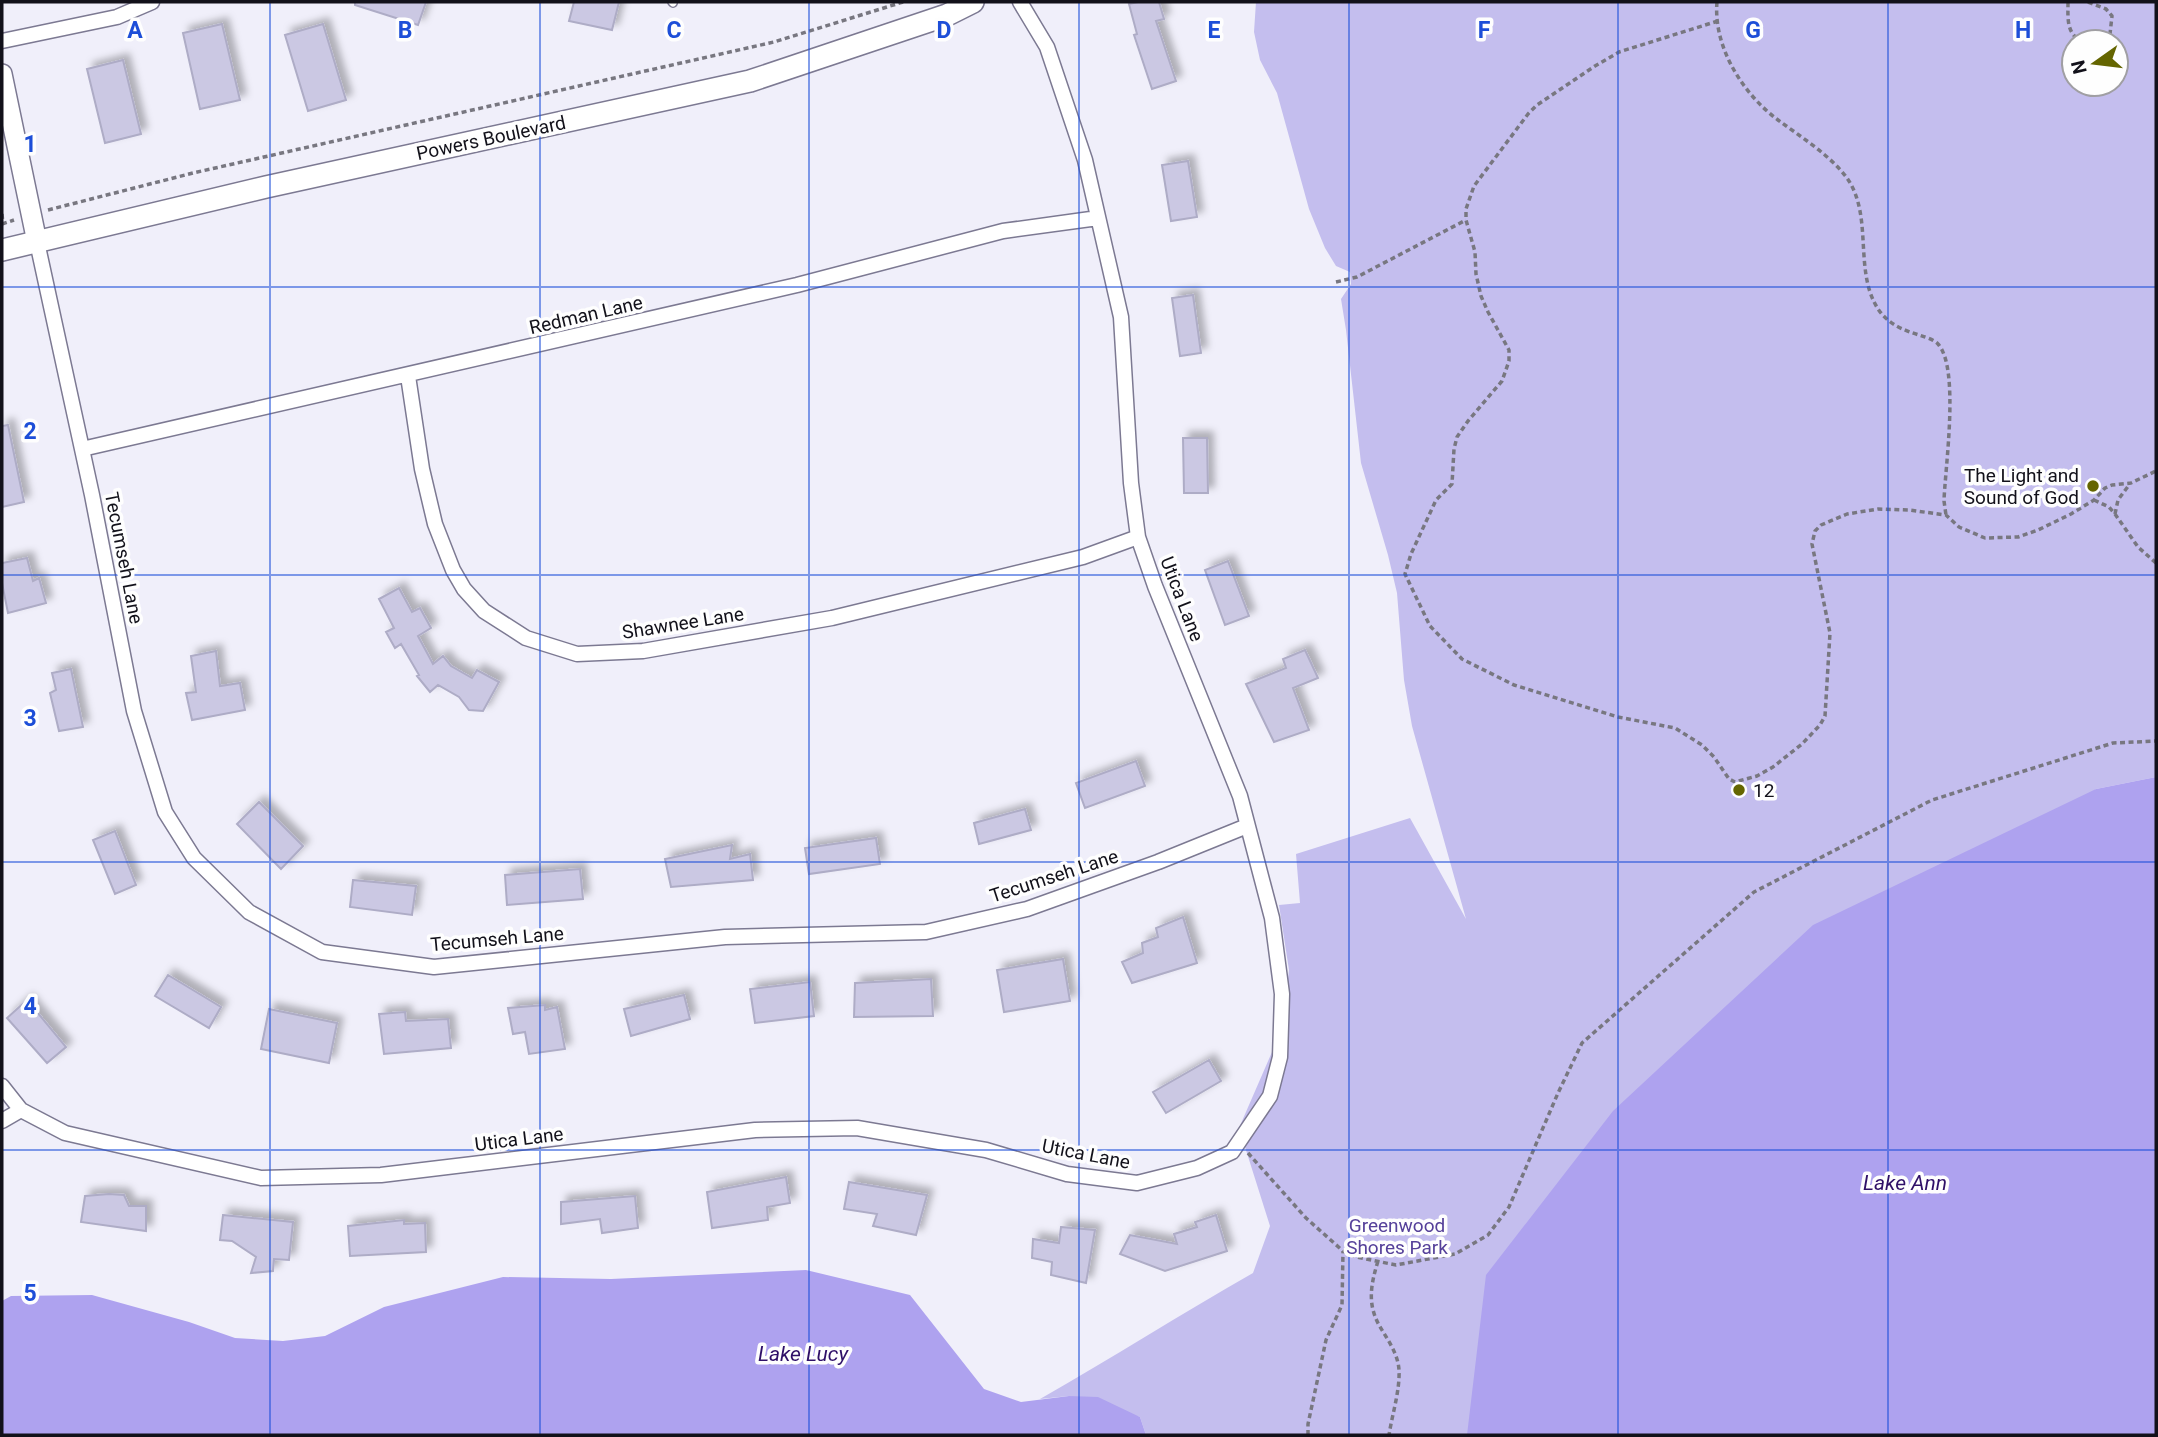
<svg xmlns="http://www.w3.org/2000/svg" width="2158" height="1437" viewBox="0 0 2158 1437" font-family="Roboto,sans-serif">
<defs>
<filter id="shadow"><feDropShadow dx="6" dy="-6" stdDeviation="3.5" flood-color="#0004"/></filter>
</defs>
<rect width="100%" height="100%" fill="#f0effa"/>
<path fill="#c4beee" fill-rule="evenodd" d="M 1256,2 L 2156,2 L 2156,777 L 2096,789 L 1475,1435 L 1146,1435 L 1140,1417 L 1069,1396 L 1040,1399 C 1112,1358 1181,1314 1253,1273 L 1270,1226 L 1239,1128 L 1282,1029 L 1289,970 L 1279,905 L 1300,903 L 1296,854 L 1410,818 L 1466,919 L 1412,726 L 1404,680 L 1397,593 L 1388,555 L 1361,463 L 1346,330 L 1341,299 L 1351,284 L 1350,272 L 1336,266 L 1325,248 L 1309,209 L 1277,93 L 1260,60 L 1254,32 ZM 2074,42 L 2116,42 L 2116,84 L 2074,84 Z"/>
<path fill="#aea2ef" d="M 2156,777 L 2156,1435 L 1467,1435 L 1486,1275 L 1613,1111 L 1813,925 L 2096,789 Z
M 806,1270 L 910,1295 L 984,1389 L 1021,1402 L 1069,1396 L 1098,1397 L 1140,1417 L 1146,1435 L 2,1435 L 2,1301 L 11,1296 L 92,1295 L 189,1322 L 235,1338 L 283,1341 L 325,1336 L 384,1307 L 503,1277 L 611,1279 Z"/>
<path fill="#cbc8e3" stroke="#aeacc6" stroke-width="2" filter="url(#shadow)" d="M 355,2 L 426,2 L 418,25 L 355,5 Z
M 574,2 L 619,2 L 612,30 L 569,21 Z
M 1138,2 L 1159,2 L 1164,19 L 1156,21 L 1176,81 L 1152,89 L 1134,35 L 1137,34 L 1129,4 Z
M 222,24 L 240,100 L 200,109 L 183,33 Z
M 323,24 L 346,100 L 308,111 L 285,35 Z
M 123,60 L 141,134 L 105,143 L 87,69 Z
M 1188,161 L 1197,217 L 1171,221 L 1162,165 Z
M 1193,295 L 1201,353 L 1180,356 L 1172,298 Z
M 8,425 L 24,502 L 2,507 L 2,426 Z
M 1183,438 L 1207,438 L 1208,493 L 1184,493 Z
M 27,558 L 33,581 L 39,578 L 46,603 L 8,613 L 2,583 L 2,563 Z
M 1228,561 L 1249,616 L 1225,625 L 1205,570 Z
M 399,588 L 412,612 L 420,608 L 431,628 L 418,636 L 433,664 L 443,656 L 451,666 L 472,678 L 477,670 L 499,682 L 483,711 L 469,710 L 459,697 L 438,685 L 430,692 L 417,676 L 419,675 L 401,644 L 395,648 L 386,632 L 394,628 L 379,599 Z
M 1305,650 L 1318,678 L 1293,688 L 1309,730 L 1274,742 L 1246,684 L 1286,668 L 1283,659 Z
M 216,651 L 220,686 L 240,683 L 245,710 L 192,720 L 186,693 L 196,692 L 191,656 Z
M 71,669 L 83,727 L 59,731 L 50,693 L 56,690 L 52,673 Z
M 1136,761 L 1145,786 L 1085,808 L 1076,783 Z
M 259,802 L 303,846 L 281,869 L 237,824 Z
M 1025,809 L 1031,830 L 979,844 L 974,823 Z
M 115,831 L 136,885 L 115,894 L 93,840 Z
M 876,838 L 880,864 L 809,874 L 805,848 Z
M 732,845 L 730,859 L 750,854 L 753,880 L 671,887 L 665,859 Z
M 580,869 L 583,899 L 507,905 L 505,875 Z
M 353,880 L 416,886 L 412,915 L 350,907 Z
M 1183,917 L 1197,963 L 1132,983 L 1122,962 L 1143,953 L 1142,943 L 1158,937 L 1156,928 Z
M 1063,959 L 1070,1001 L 1004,1012 L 997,970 Z
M 168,975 L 221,1007 L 209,1028 L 155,996 Z
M 931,979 L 933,1016 L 854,1017 L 855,983 Z
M 810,982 L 814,1016 L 755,1023 L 750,989 Z
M 684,995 L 690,1019 L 631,1036 L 624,1009 Z
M 27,1000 L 66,1047 L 47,1063 L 7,1018 Z
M 545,1005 L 545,1010 L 557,1007 L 565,1049 L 529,1054 L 525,1032 L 513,1034 L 508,1008 Z
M 269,1009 L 337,1023 L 329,1063 L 261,1049 Z
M 405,1012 L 406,1021 L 448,1019 L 451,1048 L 384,1054 L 379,1014 Z
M 1209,1060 L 1221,1081 L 1166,1113 L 1153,1092 Z
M 786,1177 L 790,1203 L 767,1207 L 768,1220 L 712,1228 L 707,1192 Z
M 849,1182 L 927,1195 L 916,1235 L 873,1226 L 877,1214 L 844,1209 Z
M 109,1194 L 124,1195 L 129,1206 L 146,1206 L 146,1231 L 81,1222 L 85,1196 Z
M 635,1196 L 638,1228 L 602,1233 L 600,1219 L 561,1224 L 561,1202 Z
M 223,1215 L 293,1222 L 289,1260 L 274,1259 L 273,1271 L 251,1273 L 256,1257 L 232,1241 L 220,1240 Z
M 1216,1215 L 1227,1251 L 1165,1271 L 1120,1254 L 1130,1235 L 1177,1244 L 1174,1234 L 1197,1227 L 1195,1222 Z
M 404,1220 L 404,1224 L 425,1223 L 426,1252 L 350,1256 L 348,1226 Z
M 1061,1227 L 1095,1230 L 1086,1283 L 1051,1275 L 1052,1262 L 1032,1258 L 1033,1239 L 1059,1243 Z"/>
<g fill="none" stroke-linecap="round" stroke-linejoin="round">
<g stroke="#7c7992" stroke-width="10">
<path id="service" d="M 672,2 L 673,3"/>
</g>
<g stroke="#7c7992" stroke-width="17">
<path id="minor" d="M 2,41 L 117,17 L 152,2
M 37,242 L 92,495 L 134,711 L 165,812 L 194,858 L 249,912 L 322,952 L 434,967 L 725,937 L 926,932 L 1027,909 L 1158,862 L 1247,826
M 408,376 L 422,469 L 435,524 L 453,570 L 464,589 L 484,611 L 526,638 L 577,654 L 643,651 L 832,618 L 1083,557 L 1138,537
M 82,449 L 797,285 L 1003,231 L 1098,218
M 2,1086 L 21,1110 L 65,1133 L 261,1178 L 381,1175 L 755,1130 L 857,1128 L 986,1150 L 1067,1174 L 1137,1183 L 1197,1168 L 1232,1152 L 1270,1096 L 1280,1057 L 1282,994 L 1272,918 L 1240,796 L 1155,586 L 1138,537 L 1131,483 L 1121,317 L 1085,160 L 1047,47 L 1020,2
M 2,1121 L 21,1110"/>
</g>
<g stroke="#7c7992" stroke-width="22">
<path id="tertiary" d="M 2,74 L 37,242"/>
</g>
<g stroke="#7c7992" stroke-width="24">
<path id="secondary" d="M 2,250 L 266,187 L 750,81 L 947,15 L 973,2"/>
</g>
<path stroke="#787780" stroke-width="3.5" stroke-dasharray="5 3.5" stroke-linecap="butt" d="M 1717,2 C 1713,47 1743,94 1778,120 C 1801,137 1830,155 1847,178 C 1870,211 1858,255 1870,292 C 1879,318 1893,327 1919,335 C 1925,337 1933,339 1938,344 C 1960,368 1945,468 1944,501 L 1946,515
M 2068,2 C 2068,19 2066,33 2082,42
M 2088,2 L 2106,9 L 2112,16 L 2110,34 L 2101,42
M 1718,21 L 1619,52 L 1595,66 L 1537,105 L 1528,114 L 1474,186 L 1466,209 L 1466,220 L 1475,252 L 1476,274 L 1481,296 L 1488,312 L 1509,350 L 1509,361 L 1502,381 L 1468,421 L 1457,437 L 1454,449 L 1452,484 L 1436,500 L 1411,554 L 1405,574 L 1430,626 L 1462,659 L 1514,685 L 1618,717 L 1675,728 L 1702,745 L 1714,757 L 1729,779 L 1735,782 L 1757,776 L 1773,767 L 1802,744 L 1820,725 L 1825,716 L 1830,633 L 1812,544 L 1815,531 L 1821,525 L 1847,514 L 1878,509 L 1909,510 L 1946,515 L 1959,527 L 1985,538 L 2018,537 L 2038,530 L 2071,514 L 2094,500 L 2105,488 L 2112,485 L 2131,483 L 2156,471
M 48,210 L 193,173 L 774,42 L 903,2
M 2,214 L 3,224
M 2,224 L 14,220
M 1336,282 L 1357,277 L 1466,220
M 2094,500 L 2109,507 L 2115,514 L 2138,547 L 2156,563
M 2115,514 L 2118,500 L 2129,485
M 1248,1153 L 1306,1218 L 1343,1251 L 1356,1257 L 1396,1265 L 1455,1254 L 1488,1235 L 1509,1207 L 1558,1093 L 1582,1043 L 1754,892 L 1932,800 L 2113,743 L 2156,741
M 1378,1261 C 1371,1284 1367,1303 1379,1325 C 1387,1339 1398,1353 1399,1370 C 1400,1391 1392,1415 1389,1435
M 1308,1435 L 1308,1424 L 1326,1340 L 1342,1305 L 1343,1251"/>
<use href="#service" stroke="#fff" stroke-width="7"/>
<use href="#minor" stroke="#fff" stroke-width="14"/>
<use href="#tertiary" stroke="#fff" stroke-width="19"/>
<use href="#secondary" stroke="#fff" stroke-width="21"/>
</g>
<path fill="none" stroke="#1d4ed8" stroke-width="2" stroke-opacity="0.55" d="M 270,2 L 270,1435M 540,2 L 540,1435M 809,2 L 809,1435M 1079,2 L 1079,1435M 1349,2 L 1349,1435M 1618,2 L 1618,1435M 1888,2 L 1888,1435M 2,287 L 2156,287M 2,575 L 2156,575M 2,862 L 2156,862M 2,1150 L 2156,1150"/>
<g fill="#646500" stroke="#fefefe" stroke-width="2.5">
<circle cx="2093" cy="486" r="7"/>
<circle cx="1739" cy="790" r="7"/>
</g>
<g text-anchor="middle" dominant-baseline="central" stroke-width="7" stroke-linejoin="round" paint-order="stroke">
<g font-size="19" fill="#12111a" stroke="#fefefe">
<text transform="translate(491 138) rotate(-12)">Powers Boulevard</text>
<text transform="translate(586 315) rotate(-13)">Redman Lane</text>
<text transform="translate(124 558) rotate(79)">Tecumseh Lane</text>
<text transform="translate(1182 599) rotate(69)">Utica Lane</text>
<text transform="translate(683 623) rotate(-9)">Shawnee Lane</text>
<text transform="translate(1054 876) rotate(-18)">Tecumseh Lane</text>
<text transform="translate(497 939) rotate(-5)">Tecumseh Lane</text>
<text transform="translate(519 1139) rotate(-7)">Utica Lane</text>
<text transform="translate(1086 1154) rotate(11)">Utica Lane</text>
</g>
<g font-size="19" fill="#12111a" stroke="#fefefe" text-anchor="end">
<text x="2079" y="475">The Light and<tspan x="2079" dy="22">Sound of God</tspan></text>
<text x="1753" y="790" text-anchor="start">12</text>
</g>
<g font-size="19" fill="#56419a" stroke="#fefefe">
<text x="1397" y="1225">Greenwood<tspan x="1397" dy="22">Shores Park</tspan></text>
</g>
<g font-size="21" font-style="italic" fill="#2f1068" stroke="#fefefe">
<text x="1905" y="1183">Lake Ann</text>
<text x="803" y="1354">Lake Lucy</text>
</g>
</g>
<g font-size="23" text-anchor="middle" font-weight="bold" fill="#1d4ed8" stroke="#fefefe" stroke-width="7" stroke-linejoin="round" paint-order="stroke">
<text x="135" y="38">A</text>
<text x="405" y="38">B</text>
<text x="674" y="38">C</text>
<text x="944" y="38">D</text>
<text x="1214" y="38">E</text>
<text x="1484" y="38">F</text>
<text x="1753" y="38">G</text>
<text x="2023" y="38">H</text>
<text x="30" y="152">1</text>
<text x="30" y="439">2</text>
<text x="30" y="726">3</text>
<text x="30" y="1014">4</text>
<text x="30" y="1301">5</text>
</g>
<rect width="2158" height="1437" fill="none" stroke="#12111a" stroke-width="7"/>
<g transform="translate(2095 63) rotate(256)"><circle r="33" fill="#fefefe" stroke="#a09fa3" stroke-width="2"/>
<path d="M0-5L12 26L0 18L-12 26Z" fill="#646500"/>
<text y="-10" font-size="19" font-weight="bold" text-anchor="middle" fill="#12111a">N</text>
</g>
</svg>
